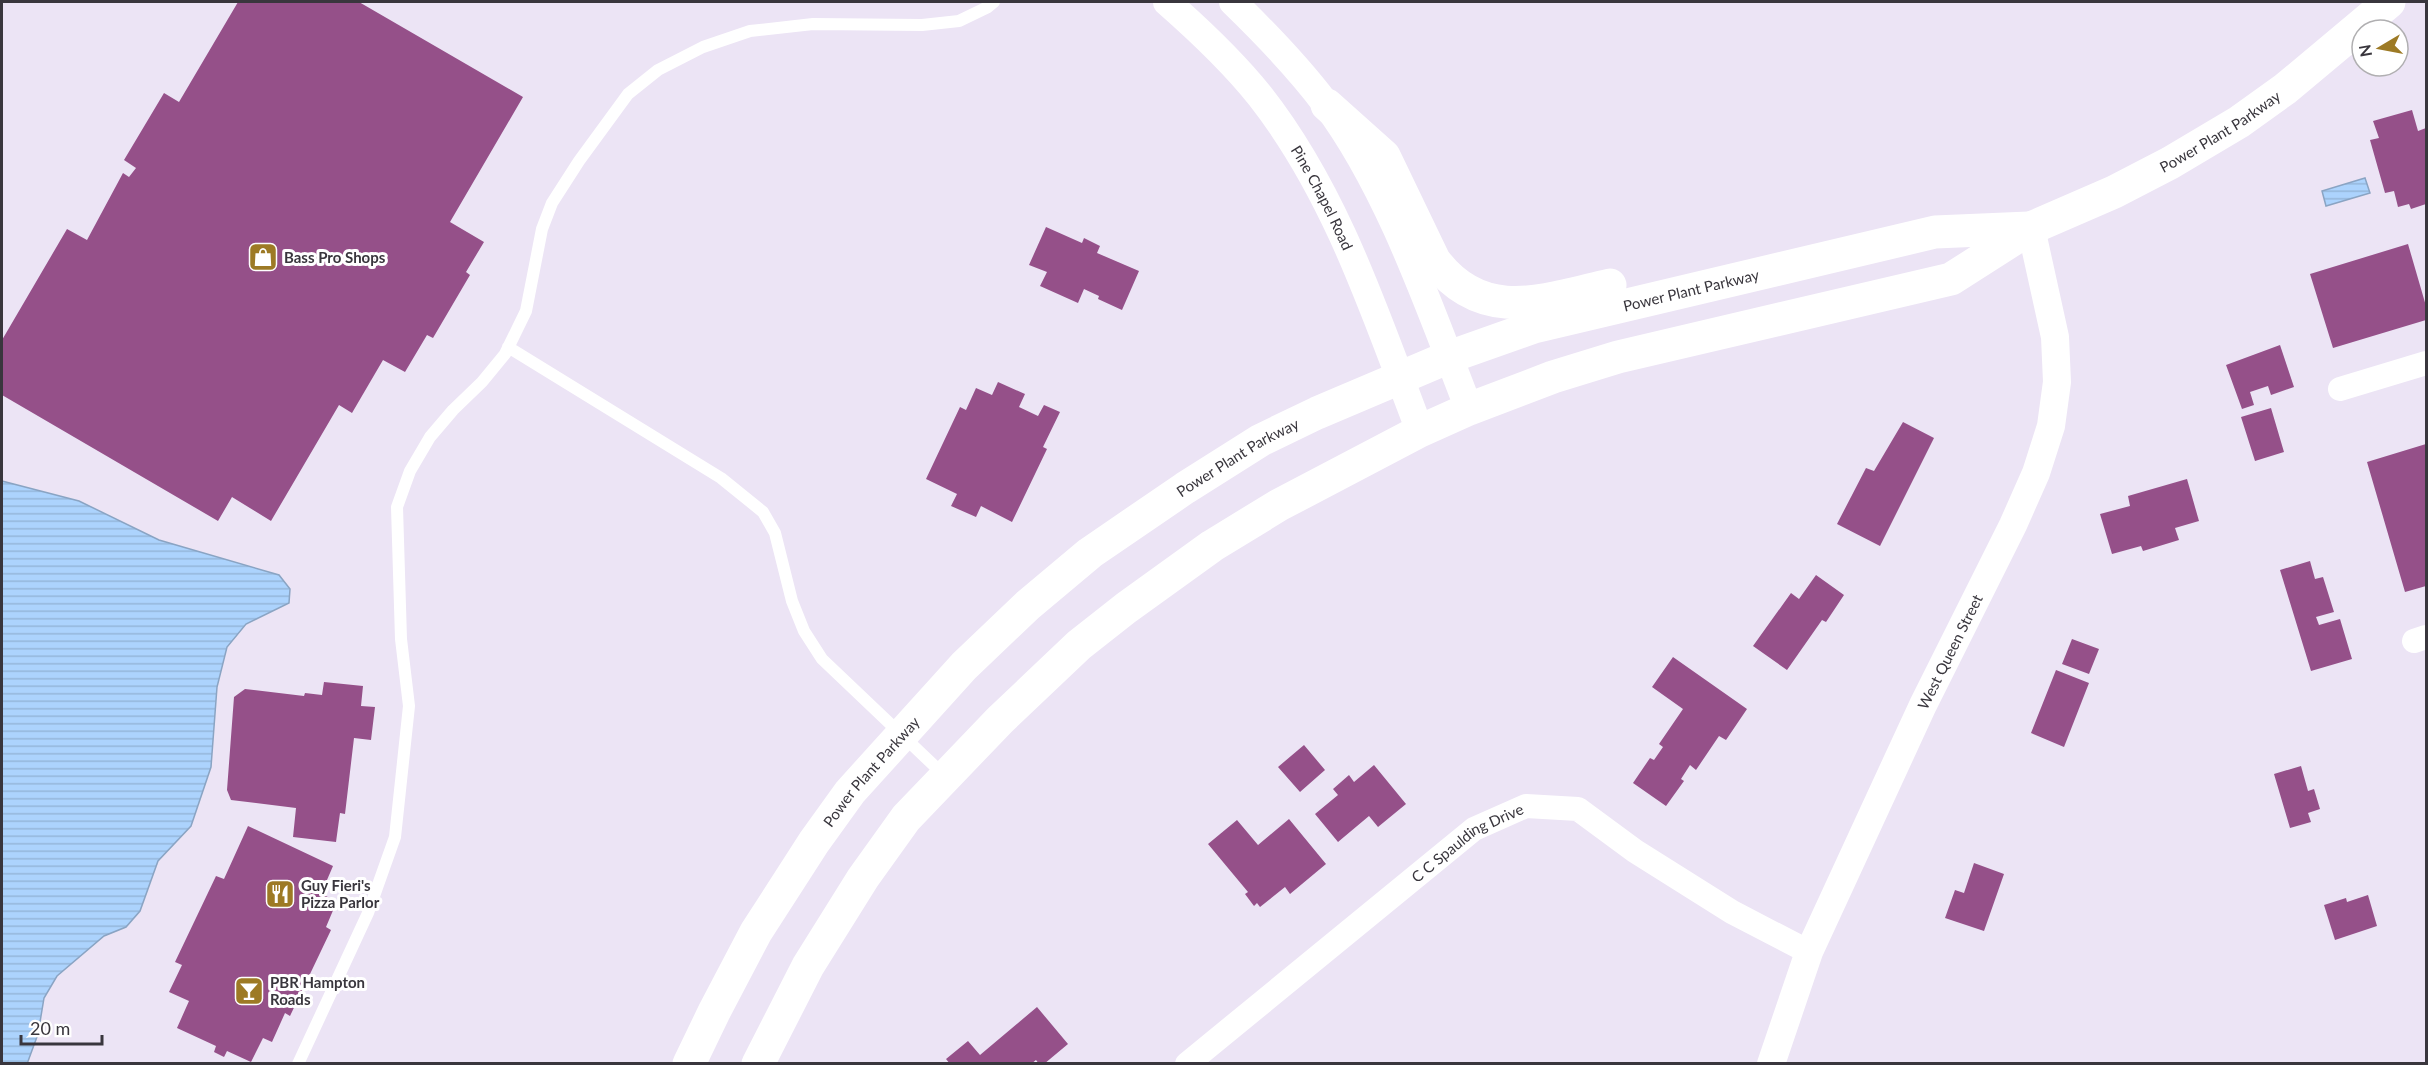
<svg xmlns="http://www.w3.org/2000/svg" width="2428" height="1065" viewBox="0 0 2428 1065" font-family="Lato,sans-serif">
<defs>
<pattern id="water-rules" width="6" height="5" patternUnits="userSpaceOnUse" patternTransform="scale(1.5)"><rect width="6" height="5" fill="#acd3fd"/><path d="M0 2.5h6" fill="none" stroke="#95b6da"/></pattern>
</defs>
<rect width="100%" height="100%" fill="#ece4f5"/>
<path fill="url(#water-rules)" stroke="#8aa4c3" stroke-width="1.5" d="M 2365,178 L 2370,193 L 2326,206 L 2322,191 Z
M 2,481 L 79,501 L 159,540 L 279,575 L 290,589 L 289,603 L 246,624 L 227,647 L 217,687 L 211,767 L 191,826 L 158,861 L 140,911 L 126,927 L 104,936 L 57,976 L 44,998 L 38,1034 L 27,1064 L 2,1063 Z"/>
<path fill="#955089" d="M 238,2 L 359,2 L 523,97 L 450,222 L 484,242 L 466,272 L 470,275 L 433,338 L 427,335 L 405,372 L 383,360 L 352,413 L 339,405 L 271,521 L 232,497 L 218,521 L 2,395 L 2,340 L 67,229 L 87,240 L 123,173 L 129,177 L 136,168 L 124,160 L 164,93 L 179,102 Z
M 2412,110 L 2418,131 L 2426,128 L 2426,204 L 2411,209 L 2409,204 L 2398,207 L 2394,191 L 2385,193 L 2370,140 L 2379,138 L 2373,121 Z
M 1046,227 L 1082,243 L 1084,238 L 1100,246 L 1097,253 L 1139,271 L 1122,310 L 1098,299 L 1099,296 L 1084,289 L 1078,303 L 1040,286 L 1047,272 L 1029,265 Z
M 2408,244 L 2426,306 L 2426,320 L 2333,348 L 2310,274 Z
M 2280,345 L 2294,387 L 2271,395 L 2268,386 L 2250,392 L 2254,405 L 2242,409 L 2226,365 Z
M 998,382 L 1025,394 L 1019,407 L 1038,416 L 1044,405 L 1060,412 L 1043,447 L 1047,449 L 1012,522 L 981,506 L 976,517 L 951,506 L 957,494 L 926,479 L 960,407 L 966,410 L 976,388 L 992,395 Z
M 2271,408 L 2284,452 L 2255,461 L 2241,417 Z
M 1903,422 L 1934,438 L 1880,546 L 1837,524 L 1866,468 L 1874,471 Z
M 2426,444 L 2426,586 L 2405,592 L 2367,462 Z
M 2187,479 L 2199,521 L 2175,528 L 2179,540 L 2143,551 L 2141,546 L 2112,554 L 2100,514 L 2130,506 L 2128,496 Z
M 2310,561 L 2315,579 L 2323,577 L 2334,612 L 2316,617 L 2319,625 L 2340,619 L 2352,659 L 2311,671 L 2280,570 Z
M 1816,575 L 1844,595 L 1826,622 L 1822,620 L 1787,670 L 1753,646 L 1791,593 L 1799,599 Z
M 2072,639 L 2099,649 L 2089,674 L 2062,664 Z
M 1673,657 L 1747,709 L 1726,740 L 1719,736 L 1696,770 L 1690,765 L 1681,779 L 1684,781 L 1666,806 L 1633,783 L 1650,758 L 1654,760 L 1663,747 L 1659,744 L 1683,709 L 1652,687 Z
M 2056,670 L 2089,683 L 2064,747 L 2031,733 Z
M 324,682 L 363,686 L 361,706 L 375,707 L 371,740 L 354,738 L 345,814 L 340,813 L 336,842 L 293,837 L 296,808 L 231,800 L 227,790 L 234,697 L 245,689 L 304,696 L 305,693 L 322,695 Z
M 1304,745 L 1325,770 L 1300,792 L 1278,767 Z
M 1374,765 L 1406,804 L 1378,827 L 1369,816 L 1338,842 L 1315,814 L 1338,795 L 1333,789 L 1349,775 L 1354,782 Z
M 2301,766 L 2308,791 L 2314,789 L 2320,809 L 2308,813 L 2311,822 L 2290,828 L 2274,774 Z
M 1289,819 L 1326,864 L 1290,894 L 1285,887 L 1260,907 L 1257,903 L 1254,906 L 1245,894 L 1248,892 L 1208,844 L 1237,820 L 1258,845 Z
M 248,826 L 333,866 L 321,894 L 337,901 L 326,927 L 331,930 L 290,1016 L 285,1013 L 272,1042 L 263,1038 L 251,1062 L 227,1051 L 224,1057 L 214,1052 L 216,1046 L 177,1028 L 189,1001 L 169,992 L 182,965 L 175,962 L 216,876 L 224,879 Z
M 1974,863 L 2004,874 L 1984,931 L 1945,918 L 1955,890 L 1964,893 Z
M 2368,895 L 2377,926 L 2335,940 L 2324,905 L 2346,898 L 2347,902 Z
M 1037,1007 L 1068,1044 L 1044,1064 L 1039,1064 L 1036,1060 L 1031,1064 L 950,1064 L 946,1059 L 968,1041 L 980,1055 Z"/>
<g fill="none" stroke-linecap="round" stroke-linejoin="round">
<path stroke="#fff" stroke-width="12" d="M 508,347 L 721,478 L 763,512 L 775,533 L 792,601 L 804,631 L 822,659 L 945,776
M 298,1064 L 368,913 L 395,837 L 409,706 L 401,639 L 397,507 L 410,471 L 430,437 L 453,410 L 482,382 L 505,354 L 526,311 L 542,229 L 552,203 L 579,161 L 628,94 L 658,70 L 703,47 L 750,31 L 813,24 L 922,25 L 959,21 L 988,7 L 994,2"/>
<g stroke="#fff" stroke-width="24">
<path d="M 2340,389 L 2426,363"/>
<path d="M 2414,641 L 2426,637"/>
<path id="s1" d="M 1187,1064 L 1474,829 L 1526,806 L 1578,809 L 1635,851 L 1732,912 L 1809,952"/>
</g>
<g stroke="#fff" stroke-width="28">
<path id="s2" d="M 1167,2 C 1200,31 1232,61 1260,96 C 1337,194 1376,316 1420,431"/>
<path d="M 1233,2 C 1266,34 1297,66 1325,103 C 1389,188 1430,309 1469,409"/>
<path id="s3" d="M 1771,1064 L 1809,952 L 1923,705 L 2013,525 L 2036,473 L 2051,426 L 2057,382 L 2055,337 L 2031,228"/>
</g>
<g stroke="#fff" stroke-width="33">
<path d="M 1327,105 L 1384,156 L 1434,260 C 1482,325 1545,300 1610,285"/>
<path id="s4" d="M 689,1064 L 714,1012 L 756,932 L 814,842 L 850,792 L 964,666 L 1028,605 L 1090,553 L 1185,488 L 1261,440 L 1317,413 L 1449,357 L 1534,327 L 1935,232 L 2029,228"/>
<path id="s5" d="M 758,1064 L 808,966 L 863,878 L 906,818 L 1000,720 L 1079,645 L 1126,608 L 1212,546 L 1279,505 L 1420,431 L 1469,409 L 1553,377 L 1618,357 L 1951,279 L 2031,228 L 2114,192 L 2170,163 L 2239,122 L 2285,89 L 2389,2"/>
</g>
</g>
<defs>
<g id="shop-square" transform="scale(1.5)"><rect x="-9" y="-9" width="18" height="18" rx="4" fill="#9d7a25" stroke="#fff"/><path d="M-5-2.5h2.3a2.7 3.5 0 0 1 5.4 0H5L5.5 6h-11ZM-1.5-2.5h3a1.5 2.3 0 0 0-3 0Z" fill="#fff"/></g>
<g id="restaurant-square" transform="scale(1.5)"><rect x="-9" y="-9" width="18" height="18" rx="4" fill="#9d7a25" stroke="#fff"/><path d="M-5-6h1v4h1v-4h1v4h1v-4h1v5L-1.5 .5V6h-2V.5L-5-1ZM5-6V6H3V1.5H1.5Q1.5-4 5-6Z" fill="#fff"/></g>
<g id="bar-square" transform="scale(1.5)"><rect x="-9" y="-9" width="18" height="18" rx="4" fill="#9d7a25" stroke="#fff"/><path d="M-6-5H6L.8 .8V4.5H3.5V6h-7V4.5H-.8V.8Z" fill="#fff"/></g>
</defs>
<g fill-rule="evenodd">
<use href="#shop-square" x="263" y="257"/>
<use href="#restaurant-square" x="280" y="894"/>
<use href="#bar-square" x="249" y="991"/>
</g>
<g text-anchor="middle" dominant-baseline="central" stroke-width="6" stroke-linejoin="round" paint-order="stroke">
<g font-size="15" fill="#39363d" stroke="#fff">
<text stroke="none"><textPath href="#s5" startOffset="1797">Power Plant Parkway</textPath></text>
<text stroke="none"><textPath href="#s2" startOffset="252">Pine Chapel Road</textPath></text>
<text stroke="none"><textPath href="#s4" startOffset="1318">Power Plant Parkway</textPath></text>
<text stroke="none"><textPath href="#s4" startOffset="832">Power Plant Parkway</textPath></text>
<text stroke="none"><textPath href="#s3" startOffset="450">West Queen Street</textPath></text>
<text stroke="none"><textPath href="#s4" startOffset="346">Power Plant Parkway</textPath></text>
<text stroke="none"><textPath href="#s1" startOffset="358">C C Spaulding Drive</textPath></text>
</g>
<g font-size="15" font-weight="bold" fill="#39363d" stroke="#fff" text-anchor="start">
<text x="284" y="257">Bass Pro Shops</text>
<text x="301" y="885">Guy Fieri's<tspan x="301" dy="17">Pizza Parlor</tspan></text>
<text x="270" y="982">PBR Hampton<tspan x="270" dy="17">Roads</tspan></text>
</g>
</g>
<rect width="2428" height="1065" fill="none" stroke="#39363d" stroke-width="6"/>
<g transform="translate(2380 48) rotate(260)"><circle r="28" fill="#ffffff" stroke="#b0afb1" stroke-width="1.5"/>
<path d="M0-4.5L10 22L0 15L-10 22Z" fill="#9d7a25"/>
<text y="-9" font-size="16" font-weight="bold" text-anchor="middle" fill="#39363d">N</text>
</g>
<path d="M21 1035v9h81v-9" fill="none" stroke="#39363d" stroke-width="3"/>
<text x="30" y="1035" font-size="18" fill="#39363d" stroke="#ffffff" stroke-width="4.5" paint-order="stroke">20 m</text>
</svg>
